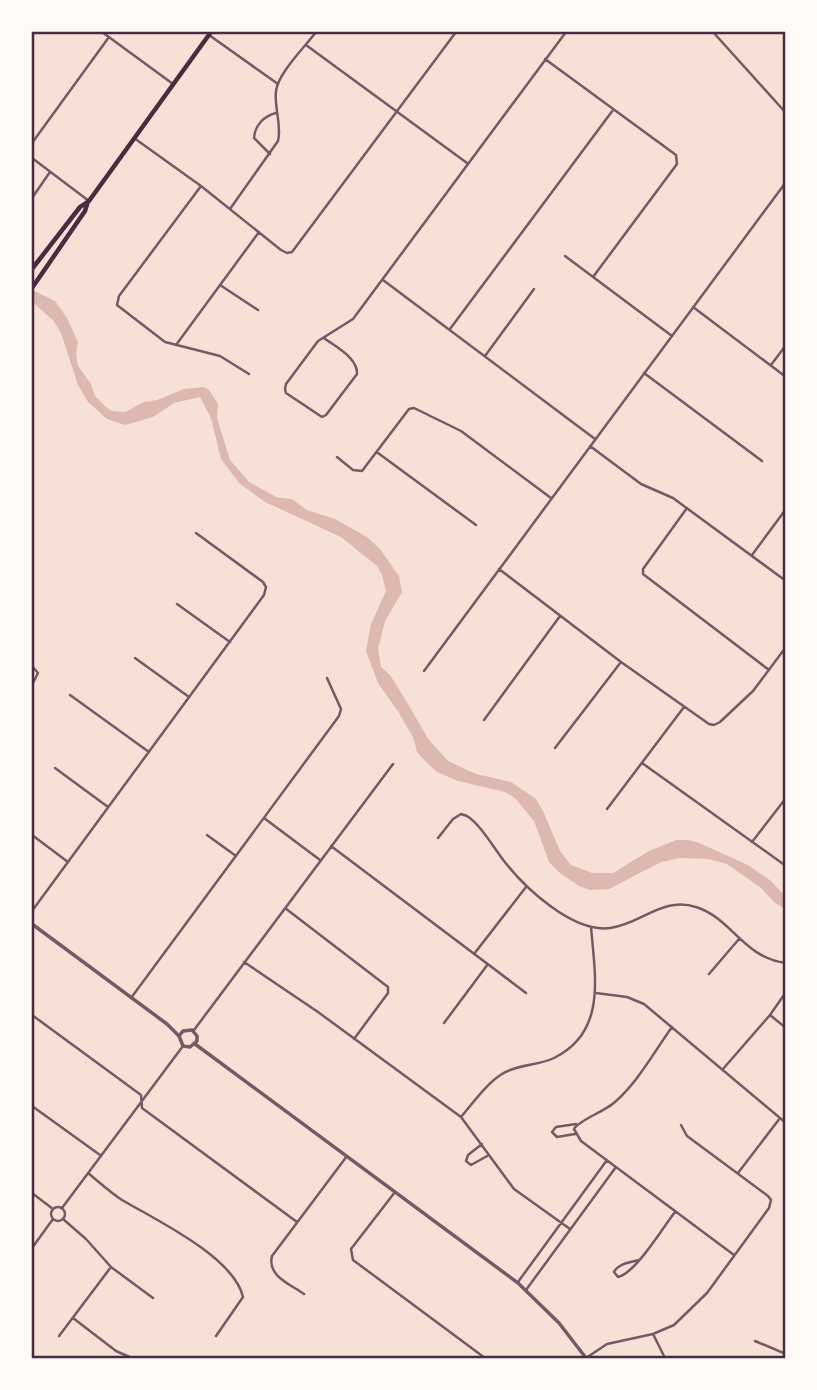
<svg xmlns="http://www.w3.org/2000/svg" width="817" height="1390" viewBox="0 0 817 1390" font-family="Raleway,sans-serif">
<rect width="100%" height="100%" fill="#f7e1d7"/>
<path fill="#dcb8b0" d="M 32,290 L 55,301 L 67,318 L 78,342 L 76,354 L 78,366 L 91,384 L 95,396 L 107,408 L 112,411 L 125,412 L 144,402 L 157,400 L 184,389 L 204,387 L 209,390 L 218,404 L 217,418 L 230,460 L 249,482 L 276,497 L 292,499 L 307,510 L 335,519 L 367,537 L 380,549 L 399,576 L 402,592 L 385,621 L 378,649 L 381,667 L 390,675 L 402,694 L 429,740 L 448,761 L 476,774 L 511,782 L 536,799 L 543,811 L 560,851 L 571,865 L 592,873 L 613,873 L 649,851 L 676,840 L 688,840 L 697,842 L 748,865 L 771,881 L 785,896 L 785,909 L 774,902 L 761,888 L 727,864 L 708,859 L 680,858 L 661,862 L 609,889 L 590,890 L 579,886 L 560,873 L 549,862 L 534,821 L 515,798 L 505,792 L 458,781 L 437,772 L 425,761 L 417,752 L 413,737 L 399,713 L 378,683 L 366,651 L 371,624 L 386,591 L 382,575 L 377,566 L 341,537 L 265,502 L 239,483 L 221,459 L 211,418 L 200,397 L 174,403 L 153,417 L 125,425 L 107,419 L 88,402 L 78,385 L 61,333 L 53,320 L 32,302 Z"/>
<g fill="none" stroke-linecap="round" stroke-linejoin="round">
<path stroke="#755966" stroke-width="2.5" d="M 102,32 L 173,84
M 713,32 L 786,113
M 209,35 L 278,84
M 306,45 L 467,163
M 545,59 L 676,155 L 677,164 L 593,277
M 134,138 L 201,186 L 281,250 L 287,253 L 292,252 L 456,32
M 32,143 L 109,37
M 270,154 L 254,138 C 255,125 264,116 276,113
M 32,158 L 89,201
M 201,186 L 119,296 L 117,305 L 165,342 L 220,356 L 249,374
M 32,198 L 50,172
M 230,209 L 278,141 C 282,125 274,108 276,91 C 278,73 305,47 316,32
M 565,256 L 672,336
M 383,280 L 595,439
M 220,285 L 258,310
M 693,307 L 786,377
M 450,329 L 613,110
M 324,338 C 336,347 358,358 357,374 L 326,415 L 322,417 L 286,393 L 285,389 L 286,384 L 318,341 L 353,319 L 566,32
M 176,345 L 259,232
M 485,356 L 534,289
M 771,365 L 786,345
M 644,373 L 762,461
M 590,446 L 641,484 L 673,498 L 786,581
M 378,453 L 476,525
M 337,457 L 353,470 L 362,471 L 409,409 L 414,408 L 461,431 L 551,498
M 687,508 L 643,569 L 643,574 L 769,670
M 752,555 L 786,509
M 499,569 L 621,662 L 709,724 L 714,725 L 720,722 L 753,691 L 786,647
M 177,604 L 230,642
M 135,658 L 189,697
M 32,666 L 38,673 L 32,685
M 424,671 L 786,182
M 70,695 L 149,752
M 484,720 L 560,616
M 555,748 L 621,662
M 642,763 L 786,866
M 55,768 L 108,807
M 607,809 L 684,707
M 264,818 L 320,860
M 32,835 L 68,862
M 207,835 L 236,856
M 438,838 L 453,819 L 461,814 L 467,816 C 482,826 493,847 504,861 C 525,888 573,933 610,928 C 641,924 663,896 696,907 C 733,919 742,957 786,963
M 752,842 L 786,798
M 331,846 L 526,993
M 285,908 L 388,987 L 388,993 L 354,1039
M 32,911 L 264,595 L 266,587 L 263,582 L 196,533
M 474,954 L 526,887
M 244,962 L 318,1012 L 461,1117 L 514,1189 L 570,1229
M 709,974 L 739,939
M 596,993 L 627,997 L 644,1004 L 786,1123
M 131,998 L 339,716 L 341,709 L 327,678
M 32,1015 L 141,1095 L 142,1108 L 297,1222
M 770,1015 L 786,1028
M 444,1023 L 488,964
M 672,1027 C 654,1052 638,1082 615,1102 C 604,1112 579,1120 574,1129 L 581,1141 L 734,1255
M 194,1030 L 393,764
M 723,1069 L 770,1015 L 786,992
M 32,1106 L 100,1155
M 461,1117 C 473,1103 486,1084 502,1074 C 517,1064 538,1066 554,1058 C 607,1032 595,976 591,927
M 575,1134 L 557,1137 L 552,1132 L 556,1127 L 576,1124
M 482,1144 L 468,1155 L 466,1161 L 471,1165 L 489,1155
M 88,1173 C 99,1182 110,1192 122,1200 C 156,1220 234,1257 243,1297 L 216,1336
M 738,1173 L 780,1118
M 395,1192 L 351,1249 L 353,1260 L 485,1358
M 32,1193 L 53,1209
M51 1214a7 7 0 1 1 14 0a7 7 0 1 1-14 0Z
M 62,1208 L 183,1046
M 63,1219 L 86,1239 L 111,1267 L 153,1298
M 32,1248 L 53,1219
M 639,1260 C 630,1262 618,1264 614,1272 L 618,1277 C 636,1273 663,1227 675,1212
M 518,1282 L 607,1160
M 526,1290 L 616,1167
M 304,1294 C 290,1284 267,1276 272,1256 L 347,1156
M 73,1318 L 116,1351 L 132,1358
M 653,1334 L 665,1358
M 59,1336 L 111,1267
M 755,1341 L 786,1354
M 586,1358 L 607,1344 L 653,1334 L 674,1325 L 707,1293 L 769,1208 L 771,1200 L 768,1196 L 687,1136 L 681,1125"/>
<path stroke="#755966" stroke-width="3.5" d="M 32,924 L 167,1024 L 179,1036 L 183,1046 L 190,1047 L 197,1041 L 197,1036 L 192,1030 L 183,1031 L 179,1036
M 195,1044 L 518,1283 L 559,1323 L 586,1358"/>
<path stroke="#4a2c40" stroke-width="4.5" d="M 32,269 L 80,207 L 89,201 L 211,32
M 32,288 L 85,211 L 88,201"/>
</g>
<rect width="817" height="1390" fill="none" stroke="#fffaf5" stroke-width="66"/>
<rect x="33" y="33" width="751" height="1324" fill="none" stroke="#4a2c40" stroke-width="2.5"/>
</svg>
